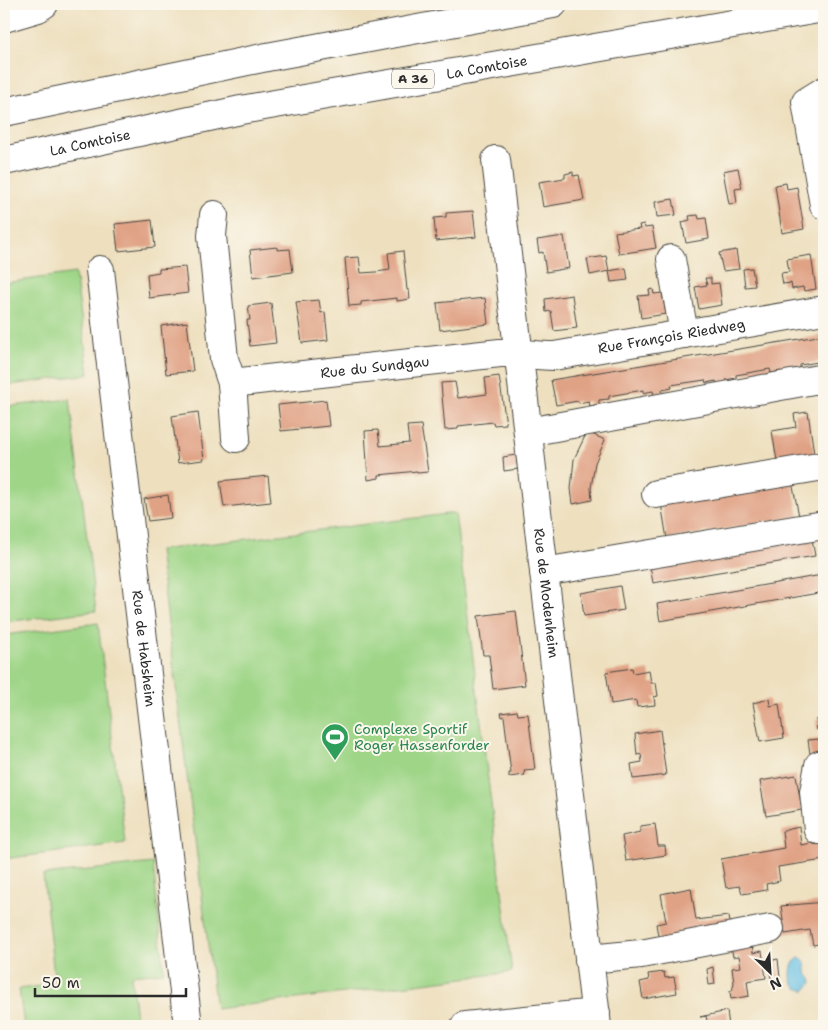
<svg xmlns="http://www.w3.org/2000/svg" width="828" height="1030" viewBox="0 0 828 1030" font-family="'Shantell Sans',sans-serif">
<rect width="100%" height="100%" fill="#fbf7ec"/>
<filter id="ink" filterUnits="userSpaceOnUse"><feTurbulence type="fractalNoise" baseFrequency=".02" numOctaves="2"/><feDisplacementMap in="SourceGraphic" scale="10" xChannelSelector="R" yChannelSelector="G"/><feConvolveMatrix kernelMatrix="1 2 1 2 8 2 1 2 1" color-interpolation-filters="sRGB"/></filter>
<filter id="wash" filterUnits="userSpaceOnUse"><feTurbulence type="fractalNoise" baseFrequency=".0096" numOctaves="4" result="noise"/><feDisplacementMap in="SourceGraphic" scale="20" xChannelSelector="R" yChannelSelector="G"/><feGaussianBlur stdDeviation="1.12" result="paint"/><feColorMatrix in="noise" values="0 0 0 0 0 0 0 0 0 0 0 0 0 0 0 0 0 1.4 0 .05"/><feComposite in="paint" operator="in"/></filter>
<g filter="url(#wash)">
<rect width="100%" height="100%" fill="#eee0bf"/>
<path fill="#9ed587" stroke="#648059" d="M 75,273 L 89,374 L 4,386 L 4,283 Z
M 70,399 L 96,611 L 4,622 L 4,407 Z
M 455,513 L 512,972 L 216,1009 L 159,550 Z
M 98,623 L 125,843 L 4,859 L 4,635 Z
M 153,863 L 164,972 L 131,975 L 137,1026 L 24,1026 L 19,989 L 55,984 L 43,875 Z"/>
<path fill="#66c0e3" stroke="#487687" d="M 799,958 L 803,959 C 807,964 805,968 807,973 C 809,978 812,978 812,983 L 806,990 C 790,991 789,974 793,963 Z"/>
<g id="blocks">
<path fill="#e0a285" d="M 738,168 L 742,188 L 735,189 L 737,203 L 729,204 L 723,171 Z
M 573,172 L 573,176 L 579,175 L 584,200 L 543,207 L 539,182 L 565,178 L 565,174 Z
M 786,183 L 787,189 L 797,187 L 804,229 L 782,233 L 775,185 Z
M 673,199 L 676,215 L 657,217 L 655,202 Z
M 473,211 L 476,237 L 436,241 L 434,218 L 446,217 L 446,213 Z
M 698,215 L 699,219 L 706,218 L 709,239 L 686,243 L 682,222 L 690,220 L 689,216 Z
M 152,220 L 155,247 L 118,251 L 115,224 Z
M 644,224 L 645,228 L 652,227 L 656,248 L 619,254 L 615,232 L 640,229 L 639,225 Z
M 564,236 L 569,268 L 546,272 L 543,252 L 539,253 L 537,240 Z
M 277,247 L 277,250 L 290,249 L 293,272 L 253,277 L 250,250 Z
M 736,250 L 739,269 L 723,271 L 719,253 Z
M 403,251 L 407,290 L 409,290 L 410,299 L 397,301 L 397,298 L 361,302 L 361,305 L 349,306 L 345,258 L 359,257 L 361,273 L 376,272 L 390,270 L 388,253 Z
M 811,255 L 816,289 L 804,291 L 803,287 L 792,289 L 791,283 L 783,284 L 781,273 L 789,272 L 787,259 Z
M 606,256 L 609,271 L 626,268 L 628,280 L 611,282 L 609,271 L 590,275 L 587,259 Z
M 185,267 L 188,293 L 149,298 L 147,274 L 159,272 L 159,269 Z
M 752,268 L 755,286 L 745,287 L 743,269 Z
M 705,278 L 711,278 L 711,284 L 719,283 L 722,305 L 699,309 L 695,287 L 707,285 Z
M 653,289 L 654,294 L 662,293 L 666,314 L 641,318 L 638,296 L 650,295 L 649,290 Z
M 572,295 L 577,328 L 554,331 L 551,311 L 546,312 L 545,299 Z
M 485,298 L 488,324 L 440,330 L 437,303 Z
M 319,300 L 321,313 L 325,312 L 328,340 L 302,343 L 296,302 Z
M 271,303 L 276,343 L 250,346 L 247,320 L 250,320 L 248,306 Z
M 187,322 L 193,371 L 166,374 L 161,326 Z
M 824,335 L 824,361 L 800,365 L 800,368 L 790,370 L 791,373 L 781,374 L 781,371 L 771,373 L 770,369 L 736,375 L 736,378 L 726,380 L 726,384 L 717,385 L 716,381 L 706,383 L 705,380 L 671,385 L 672,388 L 662,390 L 663,394 L 654,395 L 653,391 L 643,393 L 643,390 L 609,396 L 609,399 L 599,400 L 599,404 L 590,406 L 589,401 L 579,403 L 578,401 L 556,405 L 551,380 Z
M 499,376 L 506,424 L 494,425 L 493,422 L 458,426 L 458,429 L 445,430 L 441,383 L 455,382 L 458,398 L 487,394 L 485,378 Z
M 326,400 L 329,426 L 281,431 L 278,405 Z
M 198,412 L 204,460 L 178,463 L 172,416 Z
M 808,412 L 815,461 L 778,467 L 772,431 L 796,427 L 794,414 Z
M 421,425 L 428,472 L 417,473 L 417,471 L 379,475 L 379,478 L 368,480 L 365,431 L 378,430 L 380,446 L 409,443 L 407,426 Z
M 587,432 L 605,440 L 595,463 L 591,488 L 592,500 L 573,504 L 571,489 L 574,459 Z
M 516,455 L 518,469 L 504,471 L 503,457 Z
M 268,476 L 271,502 L 224,507 L 220,481 Z
M 792,482 L 799,516 L 667,539 L 661,503 Z
M 168,495 L 171,518 L 148,521 L 144,499 Z
M 812,539 L 815,556 L 653,583 L 650,566 Z
M 822,575 L 824,592 L 660,621 L 657,604 Z
M 620,586 L 624,610 L 584,616 L 581,593 Z
M 516,611 L 525,685 L 493,689 L 489,655 L 483,655 L 478,616 Z
M 632,668 L 633,673 L 649,670 L 651,683 L 656,683 L 658,696 L 654,697 L 655,705 L 637,707 L 636,700 L 611,704 L 606,672 Z
M 769,699 L 770,706 L 779,704 L 784,738 L 760,742 L 753,703 Z
M 517,711 L 518,715 L 528,714 L 535,770 L 524,771 L 525,775 L 509,777 L 509,773 L 511,773 L 504,716 L 502,717 L 501,713 Z
M 824,718 L 824,729 L 817,730 L 816,720 Z
M 660,730 L 666,775 L 633,779 L 631,764 L 642,762 L 641,754 L 637,755 L 635,734 Z
M 820,739 L 821,746 L 824,745 L 824,758 L 811,760 L 808,740 Z
M 796,775 L 802,810 L 766,816 L 760,781 Z
M 655,824 L 658,846 L 665,846 L 666,855 L 626,861 L 622,836 L 640,832 L 640,826 Z
M 799,827 L 801,845 L 824,841 L 824,860 L 778,867 L 780,881 L 766,884 L 767,890 L 742,894 L 740,886 L 726,888 L 721,859 L 784,848 L 782,831 Z
M 691,888 L 696,920 L 729,916 L 731,930 L 659,941 L 656,924 L 666,922 L 661,894 Z
M 824,902 L 824,943 L 813,945 L 810,930 L 785,934 L 781,906 Z
M 752,943 L 753,953 L 762,951 L 766,978 L 747,981 L 749,996 L 731,999 L 730,991 L 732,991 L 734,983 L 732,968 L 741,967 L 739,956 L 733,957 L 731,946 Z
M 778,959 L 780,978 L 771,978 L 769,961 Z
M 713,967 L 715,984 L 709,985 L 707,969 Z
M 664,972 L 665,978 L 674,977 L 677,993 L 643,999 L 640,982 L 649,980 L 648,974 Z
M 727,1011 L 729,1026 L 708,1026 L 706,1016 L 700,1017 Z"/>
</g>
</g>
<g filter="url(#ink)">
<use href="#blocks" fill-opacity="0" stroke="#484641" stroke-width="1"/>
<g fill="none" stroke-linecap="round" stroke-linejoin="round">
<g stroke="#484641" stroke-width="30">
<g id="minor">
<path d="M 4,18 L 38,8 L 44,4"/>
<path d="M 824,91 L 806,102 L 824,205"/>
<path id="s1" d="M 496,160 L 597,1026"/>
<path d="M 214,215 L 212,236 L 224,359 L 232,383"/>
<path d="M 671,259 L 684,334"/>
<path id="s2" d="M 100,270 L 188,1026"/>
<path d="M 528,432 L 824,378"/>
<path id="s3" d="M 236,438 L 232,383 L 500,353 C 520,352 535,356 554,356 L 824,310"/>
<path d="M 656,494 L 824,466"/>
<path d="M 544,572 L 824,525"/>
<path d="M 818,830 L 814,792 L 819,765 L 824,764"/>
<path d="M 589,959 L 641,954 L 770,929"/>
<path d="M 465,1026 L 596,1013"/>
</g>
</g>
<g stroke="#484641" stroke-width="30">
<g id="highway">
<path d="M 4,112 L 267,57 L 553,4"/>
<path id="s4" d="M 4,161 L 241,110 L 824,8"/>
</g>
</g>
<use href="#minor" stroke="#fff" stroke-width="28"/>
<use href="#highway" stroke="#fff" stroke-width="28"/>
</g>
</g>
<defs>
<g id="stadium-pin" transform="scale(1.4375)"><path d="M0 17L-7.5 6A9.5 9.5 0 1 1 7.5 6Z" fill="#2e9e5b" stroke="#fbf7ec"/><path d="M0-5a6.5 5 0 1 0 0 10a6.5 5 0 1 0 0-10ZM-3.5-1.8h7v3.6h-7Z" fill="#fff"/></g>
</defs>
<g fill-rule="evenodd">
<use href="#stadium-pin" x="335" y="737"/>
</g>
<g text-anchor="middle" dominant-baseline="central" stroke-width="4" stroke-linejoin="round" paint-order="stroke">
<rect fill="#fbf7ec" stroke="#696865" stroke-width="1" x="392" y="69.5" width="42" height="19" rx="4"/>
<g font-size="12" font-weight="bold" fill="#2b2b2b">
<text x="413" y="79">A 36</text>
</g>
<g font-size="14" fill="#2b2b2b" stroke="#fbf7ec">
<text stroke="none"><textPath href="#s4" startOffset="492">La Comtoise</textPath></text>
<text stroke="none"><textPath href="#s4" startOffset="88">La Comtoise</textPath></text>
<text stroke="none"><textPath href="#s3" startOffset="498">Rue François Riedweg</textPath></text>
<text stroke="none"><textPath href="#s3" startOffset="199">Rue du Sundgau</textPath></text>
<text stroke="none"><textPath href="#s1" startOffset="436">Rue de Modenheim</textPath></text>
<text stroke="none"><textPath href="#s2" startOffset="381">Rue de Habsheim</textPath></text>
</g>
<g font-size="14" fill="#27864d" stroke="#fbf7ec" text-anchor="start">
<text x="354" y="729">Complexe Sportif<tspan x="354" dy="16">Roger Hassenforder</tspan></text>
</g>
</g>
<rect width="828" height="1030" fill="none" stroke="#fbf7ec" stroke-width="20"/>
<g transform="translate(770 972) rotate(155)" stroke="#fbf7ec" stroke-width="4" paint-order="stroke">
<path d="M0-4L9 19L0 12L-9 19Z" fill="#2b2b2b"/>
<text y="-8" font-size="14" font-weight="bold" text-anchor="middle" fill="#2b2b2b">N</text>
</g>
<path d="M35 988v8h151v-8" fill="none" stroke="#2b2b2b" stroke-width="2.5"/>
<text x="42" y="988" font-size="15" fill="#2b2b2b" stroke="#fbf7ec" stroke-width="4" paint-order="stroke">50 m</text>
</svg>
